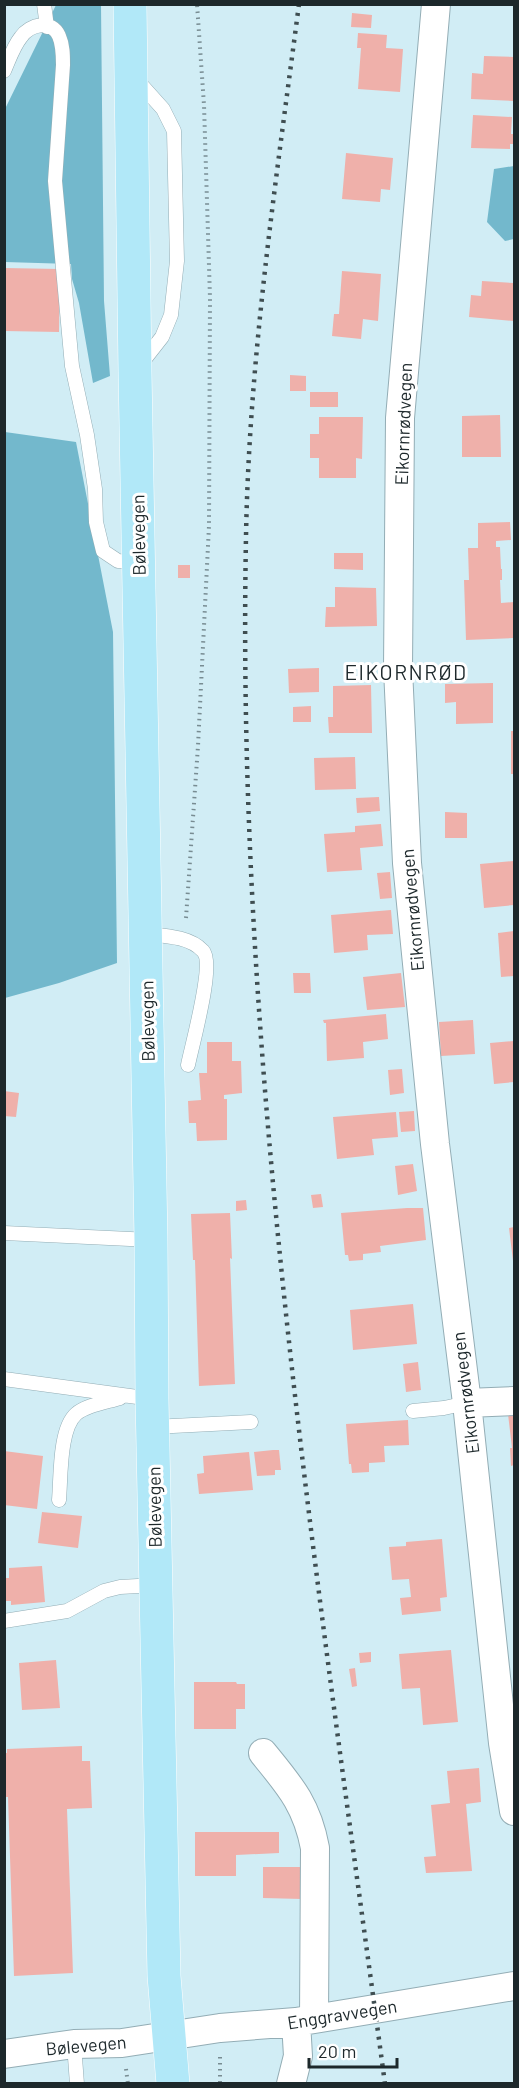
<svg xmlns="http://www.w3.org/2000/svg" width="519" height="2088" viewBox="0 0 519 2088" font-family="Barlow,sans-serif">
<rect width="100%" height="100%" fill="#d1edf5"/>
<path fill="#73b8cc" d="M 56,5 L 101,5 L 104,301 L 110,376 L 93,383 L 79,303 L 72,279 L 71,264 L 5,262 L 4,111 Z
M 514,166 L 514,239 L 505,241 L 487,222 L 494,169 Z
M 5,432 L 76,442 L 113,632 L 117,963 L 59,983 L 5,998 Z"/>
<path fill="#efb0aa" d="M 352,13 L 372,15 L 371,28 L 351,27 Z
M 358,33 L 387,35 L 386,48 L 403,49 L 400,92 L 358,89 L 361,48 L 357,48 Z
M 484,56 L 514,57 L 514,101 L 471,99 L 472,73 L 483,74 Z
M 473,115 L 512,117 L 511,134 L 514,134 L 514,144 L 510,144 L 510,149 L 471,148 Z
M 346,153 L 393,158 L 390,190 L 381,189 L 380,202 L 342,199 Z
M 4,268 L 60,269 L 59,332 L 4,331 Z
M 342,271 L 381,274 L 378,321 L 363,319 L 361,339 L 332,336 L 334,314 L 339,314 Z
M 482,281 L 514,283 L 514,321 L 469,317 L 471,295 L 481,296 Z
M 290,375 L 306,376 L 306,391 L 290,391 Z
M 310,392 L 338,392 L 338,407 L 310,407 Z
M 500,415 L 501,457 L 462,457 L 462,416 Z
M 319,417 L 363,417 L 362,459 L 356,458 L 356,478 L 319,478 L 319,458 L 310,458 L 310,434 L 319,434 Z
M 510,522 L 511,540 L 496,541 L 496,547 L 500,547 L 501,569 L 502,569 L 502,580 L 500,580 L 501,603 L 514,602 L 514,638 L 466,640 L 464,580 L 469,580 L 468,548 L 478,548 L 478,523 Z
M 334,553 L 363,553 L 363,570 L 334,569 Z
M 178,565 L 190,565 L 190,578 L 178,578 Z
M 335,587 L 376,588 L 377,626 L 325,627 L 326,607 L 335,607 Z
M 319,668 L 319,692 L 289,693 L 288,669 Z
M 493,683 L 493,723 L 456,724 L 456,702 L 445,703 L 445,684 Z
M 371,685 L 372,733 L 329,733 L 328,717 L 333,717 L 333,686 Z
M 311,706 L 311,722 L 293,722 L 293,707 Z
M 511,731 L 514,731 L 514,774 L 511,774 Z
M 355,757 L 356,789 L 315,790 L 314,758 Z
M 379,797 L 380,811 L 357,813 L 356,798 Z
M 445,812 L 467,813 L 467,838 L 445,838 Z
M 381,824 L 383,846 L 360,848 L 362,870 L 327,872 L 324,834 L 355,832 L 355,826 Z
M 514,861 L 514,905 L 484,908 L 480,864 Z
M 390,872 L 392,898 L 380,899 L 377,873 Z
M 391,910 L 393,934 L 367,935 L 368,950 L 334,953 L 331,915 Z
M 514,931 L 514,976 L 501,977 L 498,933 Z
M 293,973 L 310,973 L 311,993 L 294,993 Z
M 401,973 L 405,1007 L 367,1010 L 363,977 Z
M 386,1014 L 388,1039 L 363,1042 L 364,1058 L 327,1061 L 326,1023 L 324,1023 L 323,1020 Z
M 473,1020 L 475,1054 L 441,1056 L 439,1022 Z
M 514,1041 L 514,1082 L 494,1084 L 490,1043 Z
M 207,1042 L 232,1042 L 232,1061 L 241,1061 L 242,1093 L 224,1095 L 224,1099 L 227,1099 L 227,1140 L 197,1141 L 196,1123 L 189,1123 L 188,1101 L 201,1100 L 199,1073 L 207,1073 Z
M 402,1069 L 404,1093 L 390,1095 L 388,1070 Z
M 4,1091 L 19,1093 L 16,1117 L 4,1116 Z
M 414,1111 L 415,1131 L 401,1132 L 399,1112 Z
M 396,1112 L 398,1137 L 372,1139 L 374,1155 L 337,1159 L 333,1117 Z
M 413,1164 L 417,1191 L 398,1195 L 395,1166 Z
M 321,1194 L 323,1207 L 313,1208 L 311,1195 Z
M 246,1200 L 247,1210 L 236,1211 L 236,1201 Z
M 407,1208 L 423,1208 L 426,1240 L 380,1246 L 381,1252 L 363,1254 L 363,1260 L 349,1261 L 348,1255 L 345,1255 L 341,1213 Z
M 230,1213 L 232,1259 L 230,1258 L 235,1384 L 199,1386 L 195,1260 L 193,1260 L 191,1214 Z
M 514,1227 L 514,1261 L 513,1261 L 509,1228 Z
M 413,1304 L 417,1344 L 353,1350 L 350,1310 Z
M 418,1362 L 421,1390 L 406,1392 L 403,1364 Z
M 514,1413 L 514,1465 L 511,1466 L 510,1448 L 512,1448 L 508,1414 Z
M 408,1420 L 409,1445 L 384,1446 L 385,1462 L 369,1463 L 369,1472 L 352,1473 L 351,1464 L 349,1464 L 346,1424 Z
M 273,1450 L 279,1450 L 281,1470 L 275,1470 L 275,1475 L 257,1476 L 254,1452 Z
M 4,1451 L 43,1456 L 37,1509 L 4,1505 Z
M 249,1452 L 253,1490 L 199,1494 L 197,1474 L 204,1473 L 203,1456 Z
M 42,1512 L 82,1516 L 78,1548 L 38,1543 Z
M 442,1539 L 447,1597 L 440,1598 L 441,1611 L 402,1615 L 400,1598 L 411,1597 L 409,1579 L 392,1580 L 389,1547 L 406,1546 L 406,1542 Z
M 42,1566 L 45,1602 L 11,1605 L 11,1601 L 5,1601 L 5,1578 L 9,1578 L 9,1568 Z
M 451,1650 L 458,1722 L 423,1725 L 420,1688 L 402,1689 L 399,1654 Z
M 371,1652 L 371,1662 L 360,1663 L 359,1653 Z
M 56,1660 L 60,1708 L 22,1710 L 19,1663 Z
M 355,1668 L 357,1686 L 352,1687 L 349,1669 Z
M 194,1682 L 236,1682 L 237,1684 L 245,1684 L 245,1709 L 236,1709 L 236,1729 L 194,1729 Z
M 82,1746 L 82,1761 L 90,1761 L 92,1808 L 67,1809 L 73,1973 L 14,1976 L 8,1797 L 4,1797 L 4,1753 L 7,1753 L 7,1749 Z
M 479,1768 L 481,1802 L 466,1804 L 472,1871 L 426,1873 L 424,1857 L 436,1856 L 431,1805 L 450,1803 L 447,1771 Z
M 195,1832 L 279,1832 L 279,1853 L 236,1855 L 236,1876 L 195,1876 Z
M 263,1867 L 302,1867 L 302,1899 L 263,1898 Z"/>
<g fill="none" stroke-linecap="round" stroke-linejoin="round">
<g stroke="#93adb5" stroke-width="15">
<path id="lane" d="M 44,4 L 47,27
M 4,71 C 9,60 13,47 21,37 C 30,24 52,19 59,36 C 63,45 63,55 63,65 L 55,181 L 72,366 L 87,435 L 95,489 L 96,522 L 103,551 L 118,561 L 139,562
M 137,80 L 163,109 L 174,131 L 177,261 L 171,315 L 162,337 L 140,365
M 145,934 C 164,936 189,936 203,951 C 215,963 192,1045 188,1065
M 4,1233 L 151,1240
M 4,1379 L 152,1399
M 413,1411 L 444,1408 L 467,1403
M 153,1427 L 251,1422
M 59,1500 C 61,1478 59,1429 76,1414 C 86,1405 107,1402 120,1398
M 4,1621 L 67,1611 L 104,1591 L 120,1587 L 156,1585
M 74,2044 L 77,2084"/>
</g>
<g stroke="#93adb5" stroke-width="30">
<path id="street" d="M 436,4 L 400,418 L 398,669 L 407,863 L 435,1144 L 467,1403 L 503,1743 L 514,1811
M 467,1403 L 514,1401
M 263,1753 C 290,1786 307,1805 315,1848 L 314,2019
M 4,2054 L 74,2044 L 122,2043 L 220,2028 L 296,2022 L 514,1986
M 291,2084 L 298,2056 L 296,2022"/>
</g>
<g stroke="#fff" stroke-width="34">
<path id="primary" d="M 130,4 L 135,372 L 151,1240 L 152,1399 L 164,1976 L 173,2084"/>
</g>
<path stroke="#788c92" stroke-width="4" stroke-dasharray="1.5 4.5" stroke-linecap="butt" d="M 186,918 L 198,746 L 209,526 L 210,298 L 204,105 L 197,4
M 220,2057 L 220,2084
M 126,2069 L 128,2084"/>
<use href="#lane" stroke="#fff" stroke-width="14"/>
<use href="#street" stroke="#fff" stroke-width="28"/>
<use href="#primary" stroke="#b1e8f8" stroke-width="33"/>
<path stroke="#3f4e51" stroke-width="4.5" stroke-dasharray="3 6" stroke-linecap="butt" d="M 299,4 C 276,181 249,359 246,537 C 236,1057 316,1570 385,2084"/>
</g>
<g text-anchor="middle" dominant-baseline="central" stroke-width="6" stroke-linejoin="round" paint-order="stroke">
<g font-size="18" fill="#1d282b" stroke="#fff">
<text transform="translate(403 424) rotate(-88)">Eikornrødvegen</text>
<text transform="translate(138 535) rotate(-91)">Bølevegen</text>
<text transform="translate(412 910) rotate(-95)">Eikornrødvegen</text>
<text transform="translate(147 1021) rotate(-91)">Bølevegen</text>
<text transform="translate(465 1393) rotate(-97)">Eikornrødvegen</text>
<text transform="translate(154 1507) rotate(-91)">Bølevegen</text>
<text transform="translate(342 2014) rotate(-9)">Enggravvegen</text>
<text transform="translate(86 2045) rotate(-5)">Bølevegen</text>
</g>
<g font-size="21" letter-spacing="1.5" fill="#1d282b" stroke="#fff">
<text x="406" y="671">EIKORNRØD</text>
</g>
</g>
<rect width="519" height="2088" fill="none" stroke="#1d282b" stroke-width="12"/>
<path d="M309 2058v9h88v-9" fill="none" stroke="#1d282b" stroke-width="3"/>
<text x="318" y="2058" font-size="18" fill="#1d282b" stroke="#ffffff" stroke-width="4.5" paint-order="stroke">20 m</text>
</svg>
